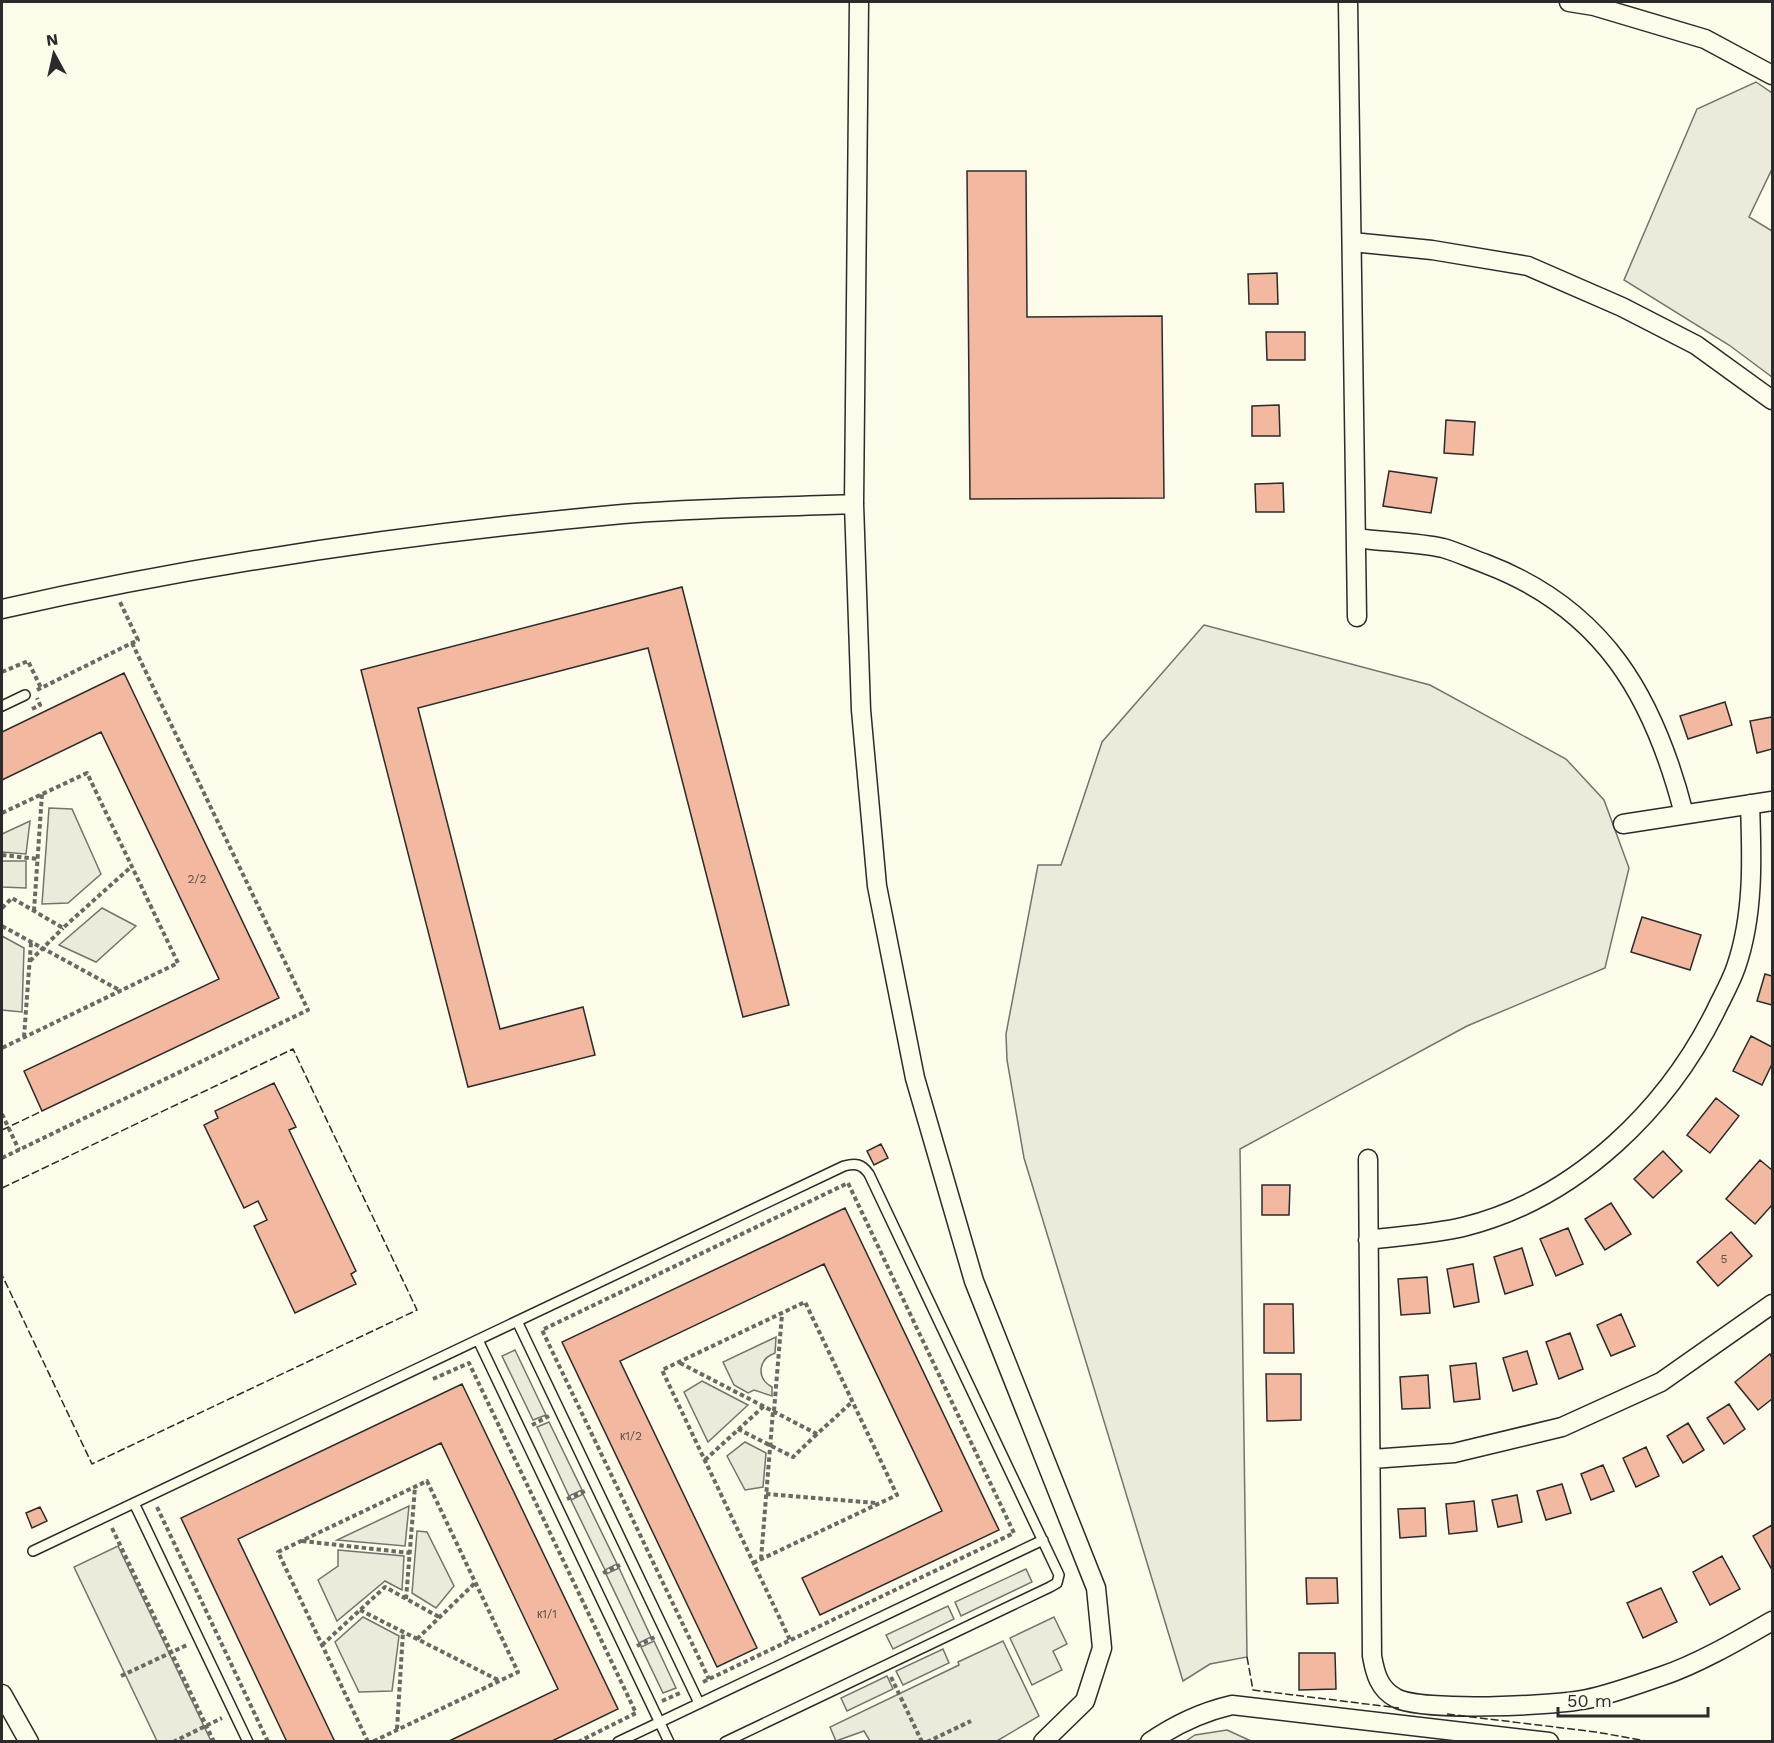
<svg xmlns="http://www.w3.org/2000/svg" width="1774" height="1743" viewBox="0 0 1774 1743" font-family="'Work Sans',sans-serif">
<rect width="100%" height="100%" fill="#fdfbea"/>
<path fill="#ecebdb" stroke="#74746e" stroke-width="1.5" d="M 1756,82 L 1772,93 L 1772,169 L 1749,217 L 1772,231 L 1772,377 L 1729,345 L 1624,280 L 1697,109 Z
M 1204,625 L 1430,685 L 1566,759 L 1604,800 L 1629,868 L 1605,968 L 1467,1026 L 1240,1149 L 1247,1657 L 1210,1664 L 1183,1681 L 1024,1158 L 1007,1060 L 1006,1034 L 1038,865 L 1061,865 L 1102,742 Z
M 49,808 L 72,809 L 101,874 L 68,903 L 42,904 Z
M 30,821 L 26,854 L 2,852 L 2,834 Z
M 2,861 L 26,861 L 26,888 L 2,887 Z
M 102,908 L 136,926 L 96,962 L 59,945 Z
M 2,936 L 24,948 L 22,1012 L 2,1010 Z
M 776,1337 L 775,1353 C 758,1359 756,1378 772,1387 L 772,1396 L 754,1390 L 748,1393 L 734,1385 L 723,1362 Z
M 702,1381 L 748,1405 L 708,1442 L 684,1392 Z
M 745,1442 L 766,1453 L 763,1487 L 745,1490 L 727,1456 Z
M 409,1506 L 405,1546 L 337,1540 Z
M 417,1531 L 427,1532 L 454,1586 L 436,1608 L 412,1593 Z
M 338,1550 L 404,1556 L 402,1590 L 385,1581 L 337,1621 L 318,1580 L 338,1566 Z
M 363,1617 L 399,1636 L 392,1691 L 359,1692 L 335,1642 Z
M 1227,1730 L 1251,1741 L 1186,1741 L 1195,1735 Z"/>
<path fill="#eceadb" stroke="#74746e" stroke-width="1.5" d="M 515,1350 L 546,1415 L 533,1420 L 502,1356 Z
M 549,1422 L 582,1490 L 569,1496 L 537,1427 Z
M 583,1494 L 617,1564 L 605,1570 L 571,1500 Z
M 118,1546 L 211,1741 L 157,1741 L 74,1567 Z
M 619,1568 L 651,1637 L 639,1643 L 606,1574 Z
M 1026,1569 L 1032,1582 L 961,1616 L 955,1602 Z
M 948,1606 L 954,1619 L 893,1649 L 886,1635 Z
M 1054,1617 L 1067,1644 L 1053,1651 L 1062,1670 L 1032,1685 L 1010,1638 Z
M 654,1641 L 676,1688 L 663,1693 L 641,1647 Z
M 1003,1641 L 1039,1716 L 997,1741 L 870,1741 L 864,1731 L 836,1741 L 830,1727 L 959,1665 L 958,1662 Z
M 943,1649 L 949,1663 L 903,1685 L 896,1671 Z
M 887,1676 L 893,1689 L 847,1711 L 841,1698 Z"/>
<path fill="#f2b8a0" stroke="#2b2b2b" stroke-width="1.5" d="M 967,171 L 1026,171 L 1027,317 L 1162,316 L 1164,498 L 970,499 Z
M 1277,273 L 1278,304 L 1249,304 L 1248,274 Z
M 1266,332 L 1305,332 L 1305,360 L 1267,360 Z
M 1279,405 L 1280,436 L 1252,436 L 1252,406 Z
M 1446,420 L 1475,422 L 1473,455 L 1444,453 Z
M 1389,471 L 1437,478 L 1431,513 L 1383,506 Z
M 1283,483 L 1284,512 L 1256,512 L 1255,484 Z
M 682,587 L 789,1005 L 743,1017 L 648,648 L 418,708 L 500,1029 L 583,1007 L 595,1055 L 468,1087 L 361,670 Z
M 124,673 L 279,998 L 42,1111 L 24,1071 L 219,979 L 101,732 L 2,780 L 2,732 Z
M 1725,702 L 1732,725 L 1688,739 L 1680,716 Z
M 1772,717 L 1772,749 L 1757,753 L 1750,721 Z
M 1642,917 L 1701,935 L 1690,970 L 1631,952 Z
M 1765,974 L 1772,976 L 1772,1005 L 1757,1001 Z
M 1751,1036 L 1772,1047 L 1772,1064 L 1762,1085 L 1733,1071 Z
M 274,1083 L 296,1127 L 289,1130 L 356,1271 L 351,1274 L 356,1284 L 295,1313 L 254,1226 L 267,1220 L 258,1201 L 244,1208 L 204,1125 L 218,1118 L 215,1111 Z
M 1716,1098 L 1739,1116 L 1710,1153 L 1687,1135 Z
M 881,1144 L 888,1158 L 874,1165 L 867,1151 Z
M 1663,1151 L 1682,1171 L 1653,1198 L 1634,1179 Z
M 1760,1160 L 1772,1170 L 1772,1205 L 1755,1224 L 1726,1199 Z
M 1262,1185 L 1290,1185 L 1289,1215 L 1262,1215 Z
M 1611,1203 L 1631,1234 L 1605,1250 L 1585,1219 Z
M 845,1208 L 999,1530 L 820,1615 L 802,1578 L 942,1511 L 824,1264 L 620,1361 L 757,1648 L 717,1667 L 562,1342 Z
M 1568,1228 L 1583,1264 L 1556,1276 L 1540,1239 Z
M 1731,1232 L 1752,1256 L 1718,1286 L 1697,1262 Z
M 1522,1248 L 1533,1285 L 1505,1294 L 1494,1257 Z
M 1473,1264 L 1479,1302 L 1454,1307 L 1447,1269 Z
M 1427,1277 L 1430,1313 L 1401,1315 L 1398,1279 Z
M 1264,1304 L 1293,1304 L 1294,1353 L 1264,1353 Z
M 1621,1314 L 1635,1346 L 1611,1356 L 1597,1325 Z
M 1570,1333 L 1583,1369 L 1559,1379 L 1546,1342 Z
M 1527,1351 L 1537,1384 L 1513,1391 L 1503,1358 Z
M 1770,1354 L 1772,1358 L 1772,1399 L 1758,1410 L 1735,1382 Z
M 1476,1363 L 1480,1399 L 1454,1402 L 1450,1366 Z
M 1266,1374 L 1301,1374 L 1301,1420 L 1267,1421 Z
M 1428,1375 L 1430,1408 L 1402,1409 L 1400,1377 Z
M 462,1384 L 618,1709 L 550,1742 L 447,1742 L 558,1689 L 441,1443 L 238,1539 L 335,1742 L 287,1742 L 181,1518 Z
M 1729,1404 L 1745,1429 L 1724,1444 L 1707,1418 Z
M 1688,1423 L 1704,1450 L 1683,1463 L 1667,1436 Z
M 1646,1447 L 1659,1476 L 1636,1487 L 1623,1458 Z
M 1603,1465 L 1614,1491 L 1591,1500 L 1581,1474 Z
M 1562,1484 L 1571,1513 L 1546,1520 L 1537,1491 Z
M 1517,1495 L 1522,1522 L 1498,1527 L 1492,1500 Z
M 1474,1501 L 1477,1531 L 1449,1534 L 1446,1504 Z
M 40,1507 L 47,1521 L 32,1528 L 26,1513 Z
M 1425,1508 L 1426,1536 L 1400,1538 L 1398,1509 Z
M 1772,1525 L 1772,1567 L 1771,1568 L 1753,1536 Z
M 1722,1556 L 1740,1589 L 1710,1605 L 1693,1572 Z
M 1306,1578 L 1337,1578 L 1338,1603 L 1307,1604 Z
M 1661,1588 L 1677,1622 L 1643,1638 L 1627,1603 Z
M 1299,1653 L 1335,1653 L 1336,1689 L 1299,1690 Z"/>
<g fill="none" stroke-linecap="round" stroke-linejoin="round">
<g stroke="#2b2b2b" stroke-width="12">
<path id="service" d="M 2,706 L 25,695
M 517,1321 L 699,1703
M 478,1340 L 669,1742
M 134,1503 L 248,1742
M 33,1551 L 844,1166 C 856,1163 862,1164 869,1174 L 1059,1575 L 1057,1583 L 1050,1587 L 725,1742
M 618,1742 L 1043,1540"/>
</g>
<g stroke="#2b2b2b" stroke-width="21">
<path id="minor" d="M 859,2 L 854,504 L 861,710 L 877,886 L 915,1078 L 974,1281 L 1096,1588 L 1102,1648 L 1085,1701 L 1043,1742
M 1348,2 L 1357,617
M 1569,2 L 1594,6 L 1705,39 L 1772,75
M 1352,242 L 1432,250 L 1528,266 L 1622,307 L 1696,345 L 1772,400
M 1356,538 C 1384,542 1415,542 1443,548 C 1457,552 1472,559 1486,564 C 1604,609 1654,697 1684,814
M 2,609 C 206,563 414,533 623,514 C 700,508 777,507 854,504
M 1623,824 L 1772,801
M 1368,1159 L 1372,1656 C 1375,1673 1379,1689 1396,1698 C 1421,1712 1555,1706 1587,1699 C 1612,1694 1638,1684 1662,1676 C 1698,1664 1739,1640 1772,1621
M 1368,1240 C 1399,1236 1433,1234 1463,1227 C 1577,1199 1670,1107 1719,1004 C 1725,992 1732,979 1736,967 C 1754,915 1752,858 1750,804
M 1372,1459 L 1454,1453 L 1562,1427 L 1661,1382 L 1772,1304
M 2,1694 L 29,1742
M 1150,1742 C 1176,1724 1202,1712 1232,1705 L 1549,1742"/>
</g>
<path stroke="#6a6964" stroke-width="4" stroke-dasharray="4.5 3" stroke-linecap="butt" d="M 2,672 L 28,661 L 41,688
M 37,690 L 138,640 L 120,602
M 32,709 L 40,705 L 37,698
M 2,813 L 87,773 L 178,963 L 2,1048
M 2,855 L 38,859
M 2,908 L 12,898 L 63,928 L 132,866
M 34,911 L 42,794
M 2,926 L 121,991
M 30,961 L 63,928
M 24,1037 L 31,943
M 2,1114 L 19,1150
M 2,1158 L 308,1010 L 132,643
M 680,1363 L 817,1434 L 852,1402
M 433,1379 L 469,1363 L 636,1713 L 578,1742
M 774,1411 L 782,1314
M 532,1425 L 549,1416
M 738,1429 L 793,1457 L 817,1434
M 705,1460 L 764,1406
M 766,1494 L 876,1503
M 567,1499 L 585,1491
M 157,1507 L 268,1742
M 112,1528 L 214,1742
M 302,1541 L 410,1553
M 761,1559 L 773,1411
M 753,1563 L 897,1495 L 805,1302 L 662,1370 L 791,1642
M 603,1573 L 620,1565
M 406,1599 L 415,1487
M 360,1610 L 500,1681
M 417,1639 L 475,1583
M 322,1645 L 385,1587 L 439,1617
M 637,1646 L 655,1637
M 121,1676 L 187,1645
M 891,1677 L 922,1742
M 703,1682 L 1014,1533 L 848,1183 L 542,1330 L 709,1679
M 662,1701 L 680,1693
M 397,1729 L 403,1632
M 173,1742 L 222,1718
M 368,1742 L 278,1552 L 427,1481 L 518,1672 L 372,1742
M 927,1742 L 971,1721"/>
<use href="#service" stroke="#fdfbea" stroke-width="9"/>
<use href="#minor" stroke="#fdfbea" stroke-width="18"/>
<path stroke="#2b2b2b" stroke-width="1.5" stroke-dasharray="8 3" stroke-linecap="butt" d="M 2,1130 L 42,1111
M 2,1188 L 293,1049 L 417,1310 L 92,1464 L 2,1275
M 1247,1657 L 1253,1690 L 1399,1708
M 1447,1714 L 1596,1732 L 1652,1742"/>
</g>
<g text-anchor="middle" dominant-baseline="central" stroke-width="4.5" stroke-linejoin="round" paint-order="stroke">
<g font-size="12" fill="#5d4e48">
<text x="197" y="879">2/2</text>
<text x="1724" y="1259">5</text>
<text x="631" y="1436">к1/2</text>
<text x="547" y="1614">к1/1</text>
</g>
</g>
<rect width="1774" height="1743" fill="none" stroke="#2b2b2b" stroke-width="6"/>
<g transform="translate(54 54) rotate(352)" stroke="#fdfbea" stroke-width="4.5" paint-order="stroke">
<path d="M0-4.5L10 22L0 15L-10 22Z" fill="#2b2b2b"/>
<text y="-9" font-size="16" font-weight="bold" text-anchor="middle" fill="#2b2b2b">N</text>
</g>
<path d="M1558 1707v9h150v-9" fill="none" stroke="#2b2b2b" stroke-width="3"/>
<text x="1567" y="1707" font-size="18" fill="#2b2b2b" stroke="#fdfbea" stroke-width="4.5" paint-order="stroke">50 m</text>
</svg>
